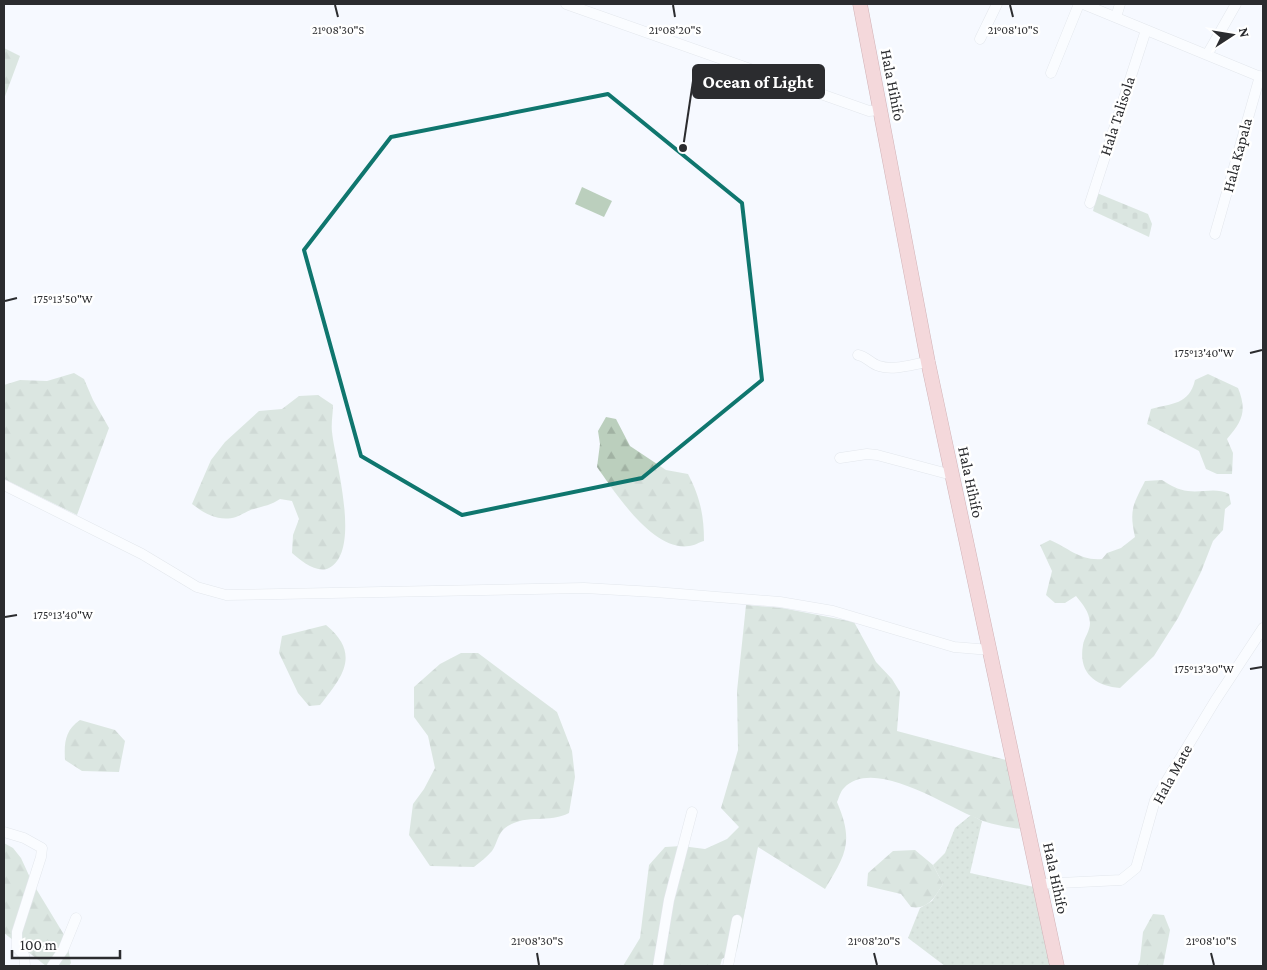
<svg xmlns="http://www.w3.org/2000/svg" width="1267" height="970" viewBox="0 0 1267 970" font-family="'Crimson Pro',serif">
<defs>
<pattern id="grass-dots" width="8" height="8" patternUnits="userSpaceOnUse" patternTransform="scale(1.25)"><rect width="8" height="8" fill="#bbcfbd"/><path d="M2 2h.1M6 6h.1" fill="none" stroke="#a1b2a3" stroke-width="1.8" stroke-linecap="round"/></pattern>
<pattern id="forest-firs" width="22" height="20" patternUnits="userSpaceOnUse" patternTransform="scale(1.25)"><rect width="22" height="20" fill="#bbcfbd"/><path d="M5 1l3.5 6h-7zM16 11l3.5 6h-7z" fill="#a1b2a3"/></pattern>
<pattern id="cemetery-stones" width="16" height="16" patternUnits="userSpaceOnUse" patternTransform="scale(1.25)"><rect width="16" height="16" fill="#bbcfbd"/><path d="M2 7V4a2 2 0 0 1 4 0v3zM10 15v-3a2 2 0 0 1 4 0v3z" fill="#a1b2a3"/></pattern>
</defs>
<rect width="100%" height="100%" fill="#f6f9ff"/>
<path fill="url(#grass-dots)" d="M 971,815 L 982,821 L 970,873 L 1034,887 L 1051,966 L 945,966 L 908,938 L 920,908 L 932,901 L 943,884 L 933,865 L 945,853 L 955,828 Z"/>
<path fill="url(#forest-firs)" d="M 4,48 L 20,56 L 4,99 Z
M 74,373 L 84,379 L 93,400 L 109,428 L 77,515 L 4,479 L 4,385 L 20,380 L 47,381 Z
M 1208,374 L 1238,388 C 1247,410 1243,421 1227,439 L 1233,453 L 1232,474 L 1217,474 L 1206,469 L 1199,451 L 1147,424 L 1151,409 C 1172,403 1189,405 1195,380 Z
M 318,395 L 333,405 C 333,414 331,423 332,432 C 335,461 362,551 329,568 C 317,574 301,561 292,553 L 293,535 L 299,519 L 292,501 L 280,499 C 271,505 264,506 254,509 C 248,510 242,515 236,517 C 219,522 205,514 192,504 L 211,460 L 225,442 L 259,411 L 282,409 L 299,396 Z
M 606,417 L 616,419 L 630,446 L 666,470 L 688,474 C 700,497 704,515 704,541 C 699,542 694,546 689,546 C 653,552 614,491 597,467 L 600,444 L 598,431 Z
M 1162,480 C 1170,485 1178,490 1188,491 C 1202,493 1216,487 1229,494 L 1231,504 L 1225,509 L 1223,530 L 1213,541 L 1201,572 L 1178,618 L 1154,656 L 1120,688 C 1095,686 1078,673 1083,645 C 1084,638 1090,631 1090,623 C 1089,611 1083,605 1076,596 L 1065,603 L 1055,603 L 1046,595 L 1052,571 L 1040,545 L 1050,540 C 1069,548 1080,561 1102,559 L 1107,553 L 1121,548 L 1135,537 C 1129,510 1133,505 1145,481 Z
M 746,605 L 782,608 L 854,622 L 876,662 L 892,679 L 900,692 L 897,731 L 1006,760 L 1020,829 C 1008,827 994,825 983,821 C 949,809 875,756 844,788 C 840,792 839,798 837,802 C 854,842 846,854 825,889 L 758,847 L 737,950 L 722,959 L 720,966 L 623,966 L 640,938 L 649,865 L 665,847 L 682,846 L 705,849 L 727,839 L 739,827 L 721,808 L 738,750 L 737,691 Z
M 326,625 C 361,654 343,676 320,705 L 309,706 L 298,693 L 279,653 L 282,636 Z
M 461,653 L 478,653 L 557,712 L 572,751 L 575,777 L 569,813 C 548,824 525,813 505,828 C 498,833 497,844 492,851 C 487,857 480,862 474,867 L 430,866 L 409,835 L 413,804 L 424,789 L 435,768 L 428,736 L 414,717 L 414,687 L 440,664 Z
M 80,720 L 115,730 L 125,741 L 119,772 L 82,771 L 65,760 C 64,743 65,730 80,720 Z
M 4,843 L 13,848 L 21,858 L 32,882 L 66,938 L 71,963 L 69,966 L 46,966 L 4,933 Z
M 915,850 L 933,865 L 943,884 C 935,897 928,910 911,907 L 901,894 L 867,886 L 868,873 L 893,851 Z
M 1153,914 L 1164,915 L 1170,930 L 1163,966 L 1137,966 L 1140,960 L 1143,932 Z"/>
<path fill="url(#cemetery-stones)" d="M 1097,193 L 1148,214 L 1152,224 L 1149,237 L 1093,211 Z"/>
<path fill="#bbcfbd" d="M 582,187 L 612,201 L 604,217 L 575,204 Z"/>
<g fill="none" stroke-linecap="round" stroke-linejoin="round">
<g stroke="#cdd1d7" stroke-width="11">
<path id="minor" d="M 566,4 L 869,111 L 879,110
M 1083,4 L 1263,78
M 1116,17 L 1120,4
M 980,39 L 997,4
M 1207,55 L 1236,4
M 1051,73 L 1079,4
M 1090,203 L 1146,30
M 1215,234 L 1260,76
M 858,355 C 866,356 871,364 879,366 C 894,371 913,364 928,362
M 840,458 L 867,454 L 877,455 L 952,475
M 4,485 L 142,554 L 197,587 L 226,595 L 584,588 L 655,592 L 780,602 L 833,611 L 954,647 L 990,650
M 4,832 L 24,838 L 42,848 L 41,857 L 17,932 L 17,948 L 24,955 L 25,966
M 1039,884 L 1121,880 L 1136,868 L 1155,800 L 1215,701 L 1263,628
M 52,966 L 63,950 L 76,918
M 658,966 L 669,900 L 692,812
M 728,966 L 737,920"/>
</g>
<g stroke="#a65f61" stroke-width="15">
<path id="major" d="M 860,4 L 928,362 L 1057,966"/>
</g>
<use href="#minor" stroke="#fff" stroke-width="10"/>
<use href="#major" stroke="#f1afb0" stroke-width="14"/>
</g>
<path d="M0 0H1267V970H0ZM 608,94 L 742,203 L 762,380 L 642,478 L 462,515 L 361,456 L 304,250 L 391,137 Z" fill="#f6f9ff" fill-opacity=".55" fill-rule="evenodd"/>
<path fill="none" stroke="#0f766e" stroke-width="4" stroke-linejoin="round" d="M 608,94 L 742,203 L 762,380 L 642,478 L 462,515 L 361,456 L 304,250 L 391,137 Z"/>
<path fill="none" stroke="#2b2c2f" stroke-width="2" d="M 335,5 L 338,17M 673,5 L 675,17M 1010,5 L 1013,17M 5,301 L 17,298M 1250,353 L 1262,350M 5,617 L 17,615M 1250,669 L 1262,667M 537,953 L 539,965M 874,953 L 877,965M 1211,953 L 1214,965"/>
<g text-anchor="middle" dominant-baseline="central" stroke-width="5" stroke-linejoin="round" paint-order="stroke">
<g font-size="16" fill="#2b2c2f" stroke="#fff">
<text transform="translate(893 85) rotate(79)">Hala Hihifo</text>
<text transform="translate(1117 116) rotate(-72)">Hala Talisola</text>
<text transform="translate(1237 155) rotate(-75)">Hala Kapala</text>
<text transform="translate(971 482) rotate(78)">Hala Hihifo</text>
<text transform="translate(1172 774) rotate(-61)">Hala Mate</text>
<text transform="translate(1056 878) rotate(78)">Hala Hihifo</text>
</g>
</g>
<g font-size="12" text-anchor="middle" fill="#2b2c2f" stroke="#fff" stroke-width="5" stroke-linejoin="round" paint-order="stroke">
<text x="338" y="34">21°08'30"S</text>
<text x="675" y="34">21°08'20"S</text>
<text x="1013" y="34">21°08'10"S</text>
<text x="63" y="303">175°13'50"W</text>
<text x="1204" y="357">175°13'40"W</text>
<text x="63" y="619">175°13'40"W</text>
<text x="1204" y="673">175°13'30"W</text>
<text x="537" y="945">21°08'30"S</text>
<text x="874" y="945">21°08'20"S</text>
<text x="1211" y="945">21°08'10"S</text>
</g>
<path fill="none" stroke="#2b2c2f" stroke-width="2" d="M683 148L693 81"/>
<circle fill="#2b2c2f" stroke="#fff" stroke-width="2" cx="683" cy="148" r="5"/>
<rect fill="#2b2c2f" stroke="#2b2c2f" stroke-width="2" x="693" y="65" width="131" height="33" rx="5"/>
<g font-size="18" text-anchor="middle" font-weight="bold" fill="#fff">
<text x="758" y="88">Ocean of Light</text>
</g>
<rect width="1267" height="970" fill="none" stroke="#2b2c2f" stroke-width="10"/>
<g transform="translate(1232 35) rotate(78)" stroke="#ffffff" stroke-width="4" paint-order="stroke">
<path d="M0-4L9 19L0 12L-9 19Z" fill="#2b2c2f"/>
<text y="-8" font-size="14" font-weight="bold" text-anchor="middle" fill="#2b2c2f">N</text>
</g>
<path d="M12 950v8h108v-8" fill="none" stroke="#2b2c2f" stroke-width="2.5"/>
<text x="20" y="950" font-size="15" fill="#2b2c2f" stroke="#ffffff" stroke-width="4" paint-order="stroke">100 m</text>
</svg>
